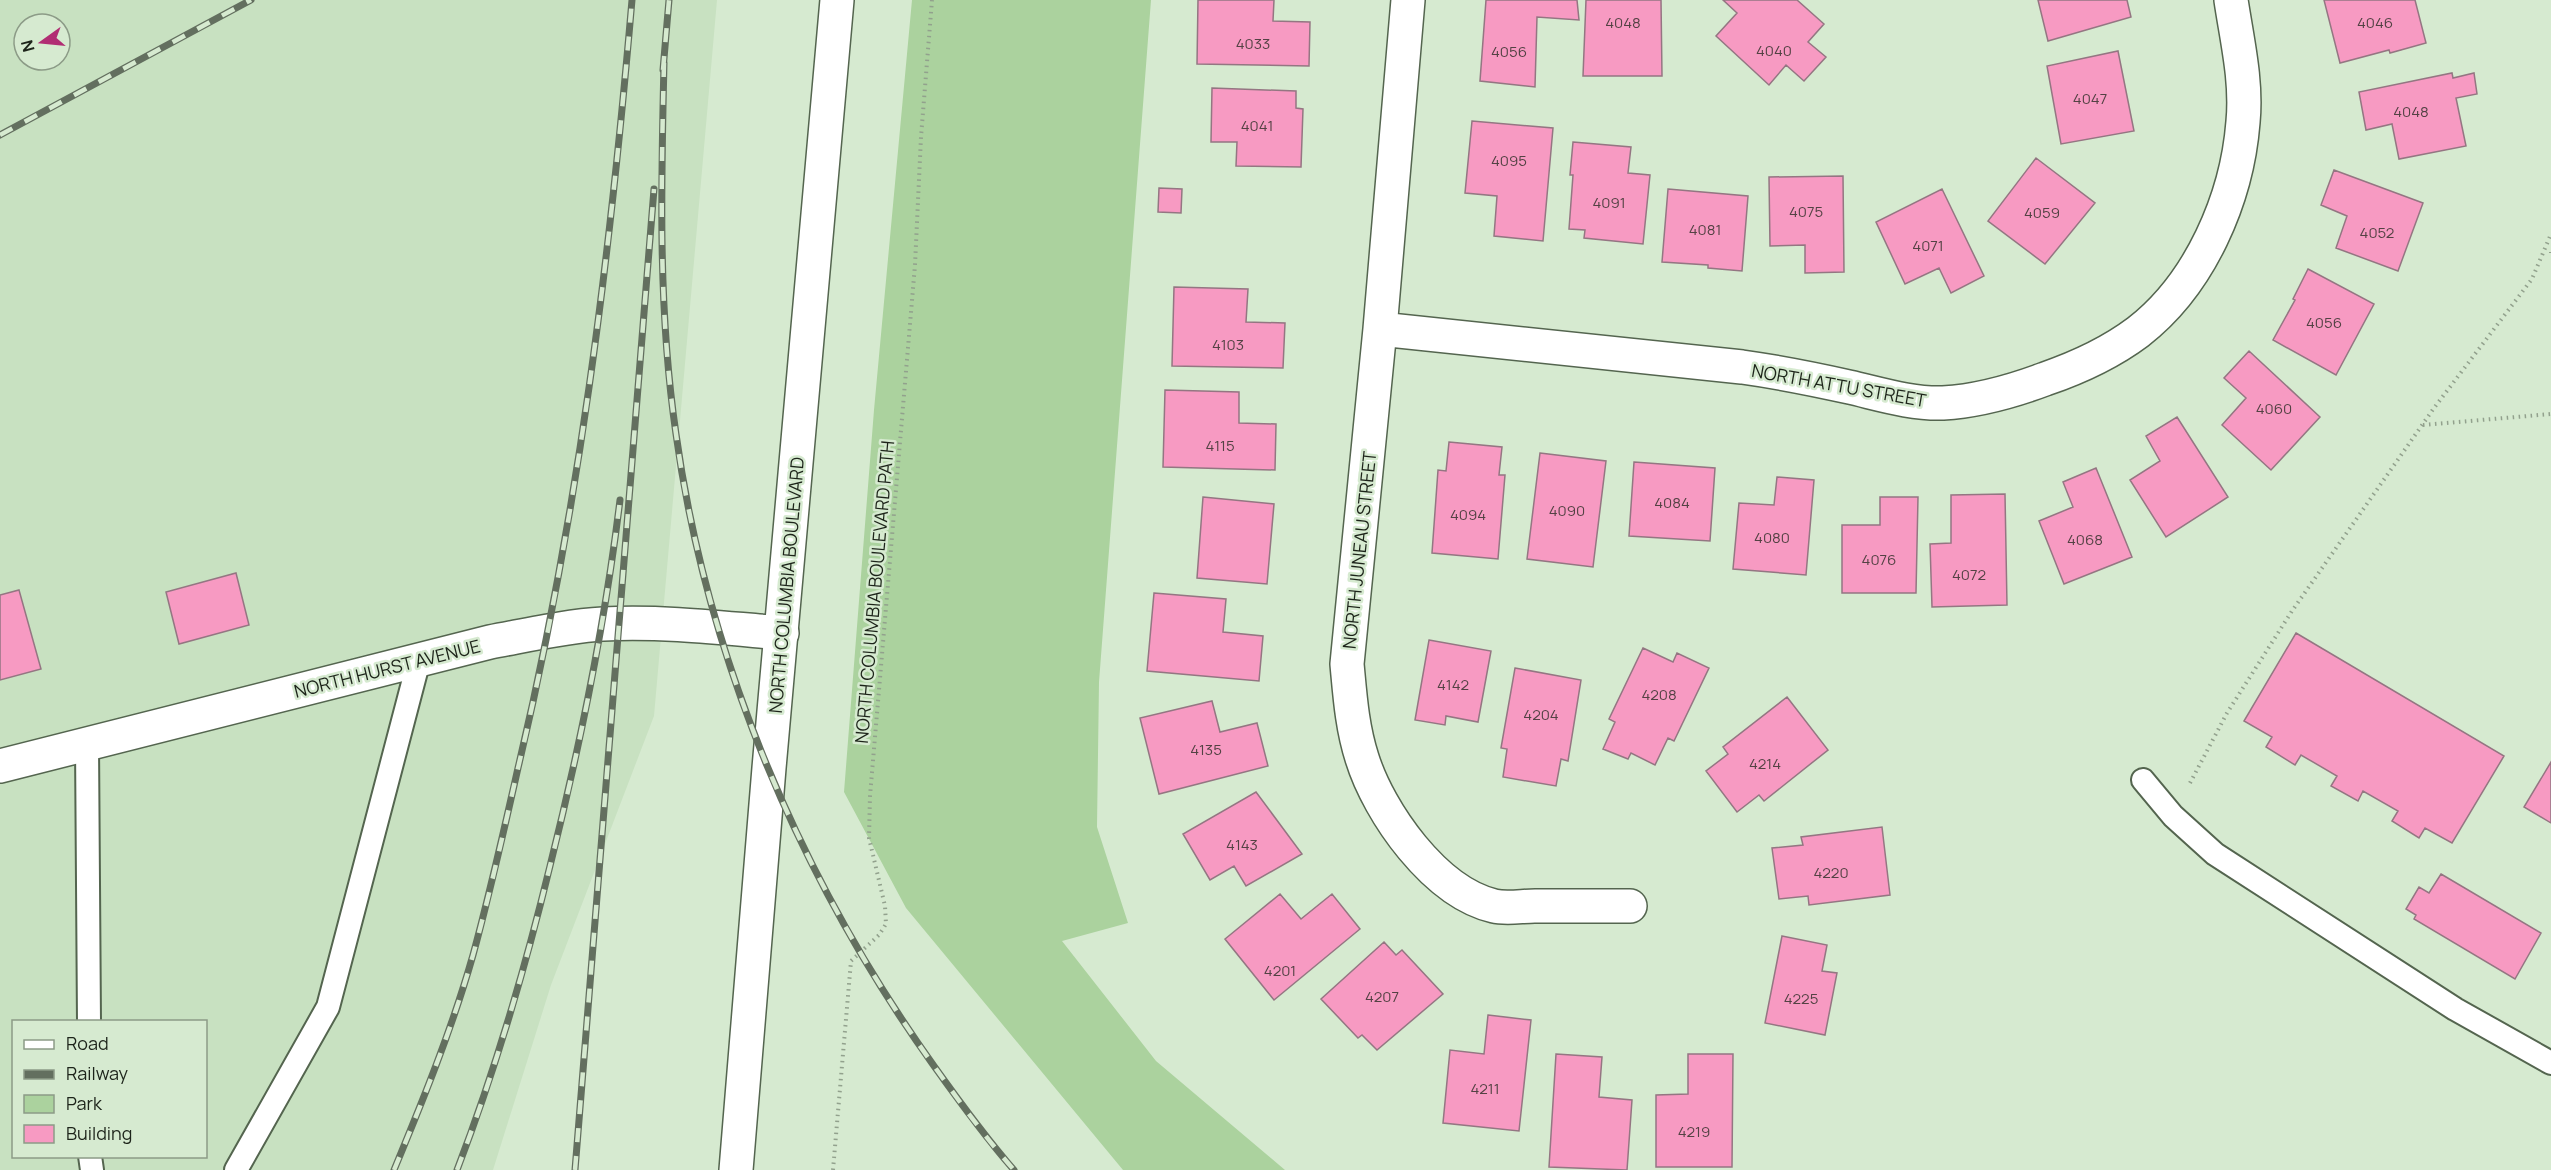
<svg xmlns="http://www.w3.org/2000/svg" width="2551" height="1170" viewBox="0 0 2551 1170" font-family="Manrope,sans-serif">
<rect width="100%" height="100%" fill="#d6ead0"/>
<path fill="#c8e1c1" fill-rule="evenodd" d="M 0,0 L 717,0 L 654,716 L 551,985 L 493,1170 L 0,1170 ZM 24,24 L 60,24 L 60,60 L 24,60 ZM 14,1022 L 206,1022 L 206,1156 L 14,1156 Z"/>
<path fill="#abd29e" d="M 912,0 L 1151,0 L 1099,682 L 1097,827 L 1128,923 L 1062,941 L 1156,1061 L 1285,1170 L 1123,1170 L 906,908 L 844,792 L 874,410 Z"/>
<path fill="#f79ac2" stroke="#947682" stroke-width="1.5" d="M 1198,0 L 1274,0 L 1273,21 L 1310,22 L 1309,66 L 1197,64 Z
M 1486,0 L 1577,0 L 1579,20 L 1537,17 L 1535,87 L 1480,81 Z
M 1586,0 L 1661,0 L 1662,76 L 1583,76 Z
M 1723,0 L 1797,0 L 1824,24 L 1808,42 L 1826,57 L 1804,81 L 1786,65 L 1769,85 L 1716,36 L 1737,13 Z
M 2038,0 L 2127,0 L 2131,17 L 2048,41 Z
M 2324,0 L 2415,0 L 2426,43 L 2390,53 L 2389,50 L 2340,63 Z
M 2118,51 L 2134,131 L 2061,144 L 2047,66 Z
M 2452,73 L 2453,78 L 2474,73 L 2477,94 L 2456,98 L 2466,146 L 2399,159 L 2392,124 L 2366,130 L 2359,92 Z
M 1212,88 L 1296,91 L 1296,108 L 1303,109 L 1301,167 L 1236,166 L 1237,142 L 1211,142 Z
M 1472,121 L 1553,128 L 1543,241 L 1494,236 L 1497,196 L 1465,193 Z
M 1573,142 L 1631,147 L 1628,173 L 1650,175 L 1643,244 L 1584,238 L 1585,230 L 1569,229 L 1573,175 L 1570,175 Z
M 2036,158 L 2095,203 L 2045,264 L 1988,221 Z
M 2334,170 L 2423,203 L 2398,271 L 2336,248 L 2347,216 L 2321,205 Z
M 1843,176 L 1844,272 L 1805,273 L 1805,245 L 1770,246 L 1769,177 Z
M 1159,188 L 1182,189 L 1181,213 L 1158,212 Z
M 1668,189 L 1748,196 L 1742,271 L 1708,268 L 1708,265 L 1662,262 Z
M 1942,189 L 1984,276 L 1951,293 L 1939,268 L 1905,284 L 1876,222 Z
M 2308,269 L 2374,304 L 2336,375 L 2273,340 L 2295,300 L 2293,299 Z
M 1174,287 L 1248,289 L 1246,322 L 1285,323 L 1283,368 L 1172,366 Z
M 2249,351 L 2320,417 L 2271,470 L 2222,425 L 2246,398 L 2224,378 Z
M 1165,390 L 1239,392 L 1239,423 L 1276,424 L 1275,470 L 1163,467 Z
M 2177,417 L 2228,497 L 2166,537 L 2130,480 L 2160,461 L 2146,436 Z
M 1449,442 L 1502,447 L 1499,475 L 1505,475 L 1498,559 L 1432,553 L 1438,470 L 1446,471 Z
M 1540,453 L 1606,461 L 1593,567 L 1527,559 Z
M 1634,462 L 1715,468 L 1710,541 L 1629,536 Z
M 2096,468 L 2132,557 L 2064,584 L 2039,521 L 2073,507 L 2063,482 Z
M 1777,477 L 1814,480 L 1806,575 L 1733,569 L 1739,503 L 1774,505 Z
M 2005,494 L 2007,605 L 1932,607 L 1930,544 L 1951,543 L 1951,495 Z
M 1203,497 L 1274,504 L 1267,584 L 1197,578 Z
M 1880,497 L 1918,497 L 1916,593 L 1842,593 L 1842,525 L 1880,525 Z
M 236,573 L 249,625 L 179,644 L 166,592 Z
M 19,590 L 41,669 L 0,680 L 0,595 Z
M 1154,593 L 1226,599 L 1223,632 L 1263,636 L 1259,681 L 1147,671 Z
M 2296,633 L 2504,756 L 2452,843 L 2425,828 L 2419,838 L 2392,821 L 2398,811 L 2363,791 L 2358,801 L 2331,786 L 2337,776 L 2301,755 L 2295,765 L 2266,747 L 2272,737 L 2244,721 Z
M 1429,640 L 1491,651 L 1478,722 L 1446,716 L 1445,725 L 1415,720 Z
M 1643,648 L 1673,662 L 1677,653 L 1709,668 L 1674,741 L 1668,738 L 1655,765 L 1631,753 L 1628,759 L 1603,749 L 1615,722 L 1609,719 Z
M 1515,668 L 1581,680 L 1568,761 L 1561,759 L 1556,786 L 1503,777 L 1507,749 L 1501,748 Z
M 1787,697 L 1828,750 L 1764,801 L 1759,795 L 1737,812 L 1706,771 L 1728,754 L 1723,747 Z
M 1212,701 L 1220,732 L 1257,723 L 1268,766 L 1159,794 L 1140,718 Z
M 2551,762 L 2551,823 L 2524,807 Z
M 1256,792 L 1302,854 L 1246,886 L 1234,866 L 1210,880 L 1183,834 Z
M 1882,827 L 1890,895 L 1809,905 L 1808,896 L 1779,899 L 1772,848 L 1803,845 L 1801,837 Z
M 2441,874 L 2541,933 L 2515,979 L 2414,919 L 2416,915 L 2406,909 L 2419,887 L 2429,893 Z
M 1280,894 L 1301,919 L 1332,894 L 1360,929 L 1274,1000 L 1225,939 Z
M 1782,936 L 1827,945 L 1822,971 L 1837,973 L 1825,1035 L 1765,1023 Z
M 1384,942 L 1396,955 L 1402,950 L 1443,994 L 1377,1050 L 1362,1035 L 1358,1038 L 1321,999 Z
M 1488,1015 L 1531,1020 L 1519,1131 L 1443,1123 L 1450,1050 L 1484,1054 Z
M 1556,1054 L 1602,1057 L 1599,1097 L 1632,1100 L 1627,1170 L 1549,1167 Z
M 1688,1054 L 1733,1054 L 1732,1167 L 1656,1167 L 1656,1095 L 1688,1094 Z"/>
<g fill="none" stroke-linecap="round" stroke-linejoin="round">
<g stroke="#54654f" stroke-width="26">
<path id="lane" d="M 87,744 L 89,1022
M 2143,780 L 2173,816 L 2215,854 L 2455,1009 L 2551,1063
M 90,1156 L 92,1170
M 236,1170 L 328,1007 L 419,660"/>
</g>
<g stroke="#54654f" stroke-width="36">
<path id="street" d="M 1408,0 L 1380,329 L 1347,664 C 1350,696 1352,727 1362,758 C 1379,813 1435,892 1494,906 C 1506,909 1522,906 1535,906 C 1566,906 1598,906 1630,906
M 1380,329 L 1742,367 C 1778,372 1813,379 1849,387 C 1880,394 1911,404 1943,403 C 1978,401 2013,391 2045,379 C 2077,368 2110,353 2138,332 C 2200,284 2237,199 2243,122 C 2247,81 2237,40 2231,0
M 0,766 L 490,642 C 528,635 566,626 603,624 C 662,621 723,628 782,633"/>
</g>
<g stroke="#54654f" stroke-width="36">
<path id="secondary" d="M 736,1170 L 769,768 L 837,0"/>
</g>
<path stroke="#92a18d" stroke-width="4" stroke-dasharray="1.5 4.5" stroke-linecap="butt" d="M 2551,252 L 2551,253
M 2423,425 L 2551,414
M 2190,783 L 2227,713 L 2292,611 L 2434,408 L 2532,279 L 2551,234
M 833,1170 L 851,961 L 879,935 L 886,924 L 885,906 L 869,838 L 870,796 L 915,265 L 921,137 L 932,0"/>
<use href="#lane" stroke="#fff" stroke-width="22"/>
<use href="#street" stroke="#fff" stroke-width="33"/>
<use href="#secondary" stroke="#fff" stroke-width="33"/>
<g stroke="#636f5f" stroke-width="7">
<path id="rail" d="M 664,63 C 661,186 658,311 676,434 C 707,660 801,880 934,1066 C 959,1101 985,1137 1014,1170
M 663,70 L 669,0
M 0,135 L 251,0
M 394,1170 C 423,1100 452,1029 473,955 C 490,893 504,830 518,768 C 578,515 610,258 632,0
M 457,1170 C 495,1071 525,969 550,866 C 580,746 605,624 620,500
M 575,1170 L 654,189"/>
</g>
<use href="#rail" stroke="#d6ead0" stroke-width="4.5" stroke-dasharray="14" stroke-linecap="butt"/>
</g>
<g text-anchor="middle" dominant-baseline="central" stroke-width="5" stroke-linejoin="round" paint-order="stroke">
<g font-size="15" fill="#544244">
<text x="1623" y="22">4048</text>
<text x="2375" y="22">4046</text>
<text x="1253" y="43">4033</text>
<text x="1774" y="50">4040</text>
<text x="1509" y="51">4056</text>
<text x="2090" y="98">4047</text>
<text x="2411" y="111">4048</text>
<text x="1257" y="125">4041</text>
<text x="1509" y="160">4095</text>
<text x="1609" y="202">4091</text>
<text x="1806" y="211">4075</text>
<text x="2042" y="212">4059</text>
<text x="1705" y="229">4081</text>
<text x="2377" y="232">4052</text>
<text x="1928" y="245">4071</text>
<text x="2324" y="322">4056</text>
<text x="1228" y="344">4103</text>
<text x="2274" y="408">4060</text>
<text x="1220" y="445">4115</text>
<text x="1672" y="502">4084</text>
<text x="1567" y="510">4090</text>
<text x="1468" y="514">4094</text>
<text x="1772" y="537">4080</text>
<text x="2085" y="539">4068</text>
<text x="1879" y="559">4076</text>
<text x="1969" y="574">4072</text>
<text x="1453" y="684">4142</text>
<text x="1659" y="694">4208</text>
<text x="1541" y="714">4204</text>
<text x="1206" y="749">4135</text>
<text x="1765" y="763">4214</text>
<text x="1242" y="844">4143</text>
<text x="1831" y="872">4220</text>
<text x="1280" y="970">4201</text>
<text x="1382" y="996">4207</text>
<text x="1801" y="998">4225</text>
<text x="1485" y="1088">4211</text>
<text x="1694" y="1131">4219</text>
</g>
<g font-size="18" fill="#1d241a" stroke="#d6ead0">
<text transform="translate(1839 385) rotate(10)">NORTH ATTU STREET</text>
<text transform="translate(1359 550) rotate(-84)">NORTH JUNEAU STREET</text>
<text transform="translate(786 585) rotate(-85)">NORTH COLUMBIA BOULEVARD</text>
<text transform="translate(874 592) rotate(-85)">NORTH COLUMBIA BOULEVARD PATH</text>
<text transform="translate(387 668) rotate(-14)">NORTH HURST AVENUE</text>
</g>
</g>
<rect x="12" y="1020" width="195" height="138" fill="#d6ead0" stroke="#8c9b87" stroke-width="1.5"/>
<rect x="24" y="1040" width="30" height="9" fill="#ffffff" stroke="#8c9b87" stroke-width="1.5"/>
<text x="66" y="1050" font-size="18" fill="#1d241a">Road</text>
<rect x="24" y="1070" width="30" height="9" fill="#636f5f" stroke="#8c9b87" stroke-width="1.5"/>
<text x="66" y="1080" font-size="18" fill="#1d241a">Railway</text>
<rect x="24" y="1095" width="30" height="18" fill="#abd29e" stroke="#8c9b87" stroke-width="1.5"/>
<text x="66" y="1110" font-size="18" fill="#1d241a">Park</text>
<rect x="24" y="1125" width="30" height="18" fill="#f79ac2" stroke="#8c9b87" stroke-width="1.5"/>
<text x="66" y="1140" font-size="18" fill="#1d241a">Building</text>
<g transform="translate(42 42) rotate(255)"><circle r="28" fill="#d6ead0" stroke="#8c9b87" stroke-width="1.5"/>
<path d="M0-4.5L10 22L0 15L-10 22Z" fill="#b12d73"/>
<text y="-9" font-size="16" font-weight="bold" text-anchor="middle" fill="#1d241a">N</text>
</g>
</svg>
